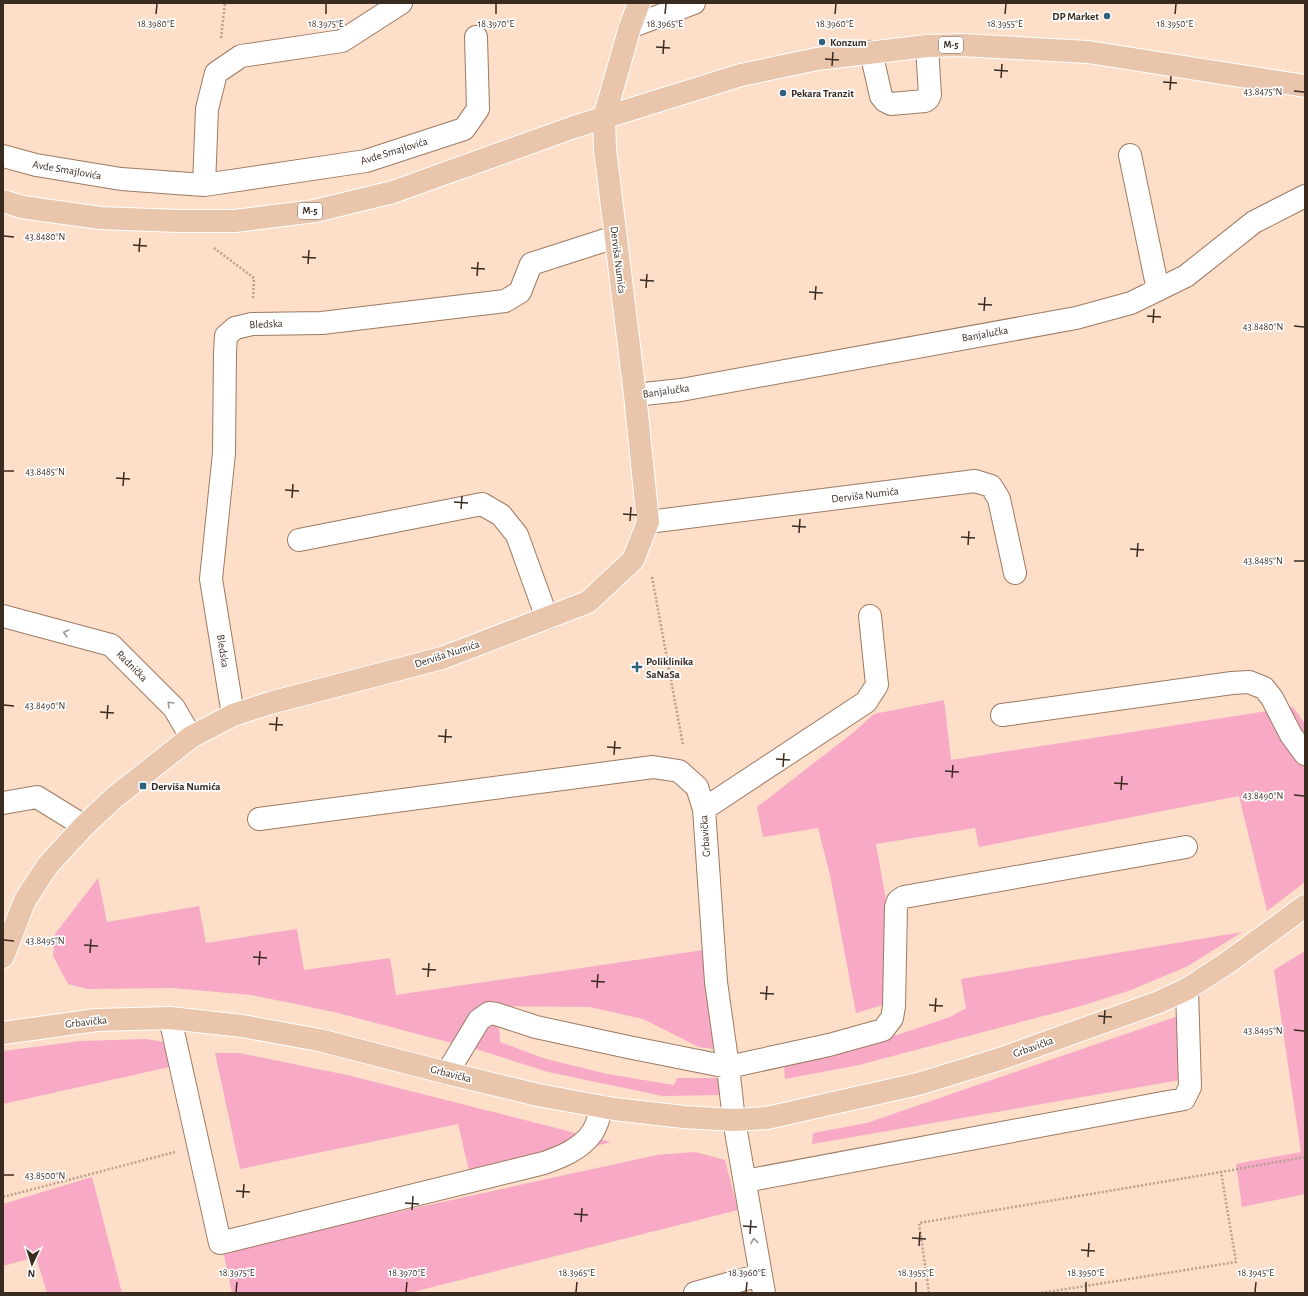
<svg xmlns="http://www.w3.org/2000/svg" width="1308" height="1296" viewBox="0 0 1308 1296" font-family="'Alegreya Sans',sans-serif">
<rect width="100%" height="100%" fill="#fddec9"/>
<path fill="#f7a9c6" d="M 944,700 L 951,760 L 1293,707 L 1305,724 L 1305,882 L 1267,911 L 1239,796 L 979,847 L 975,828 L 876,844 L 899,973 L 889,1003 L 856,1013 L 830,875 L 818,828 L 763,837 L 757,807 L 854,732 L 874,714 Z
M 98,878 L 107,922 L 199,906 L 206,943 L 297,929 L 304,970 L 390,958 L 396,995 L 704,950 L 721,1050 L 699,1047 L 643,1019 L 590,1007 L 483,1006 L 452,1043 L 334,1012 L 251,995 L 172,988 L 87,989 L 68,984 L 53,956 L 55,934 Z
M 1242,932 L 1188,966 L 1131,990 L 1081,1006 L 859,1065 L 785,1079 L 784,1063 L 900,1034 L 950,1017 L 966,1008 L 961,979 Z
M 1305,951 L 1305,1194 L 1242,1207 L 1236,1164 L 1301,1152 L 1274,970 Z
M 1181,1015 L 1186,1079 L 812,1144 L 813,1133 L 867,1123 Z
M 490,1024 L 499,1028 L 500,1042 L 546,1059 L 607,1074 L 674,1085 L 677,1078 L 725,1078 L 724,1095 L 663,1096 L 548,1072 L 473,1048 Z
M 146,1039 L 170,1043 L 183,1064 L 3,1104 L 3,1051 L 81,1041 Z
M 215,1053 L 239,1053 L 347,1075 L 611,1142 L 471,1179 L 458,1124 L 240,1169 Z
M 695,1152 L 725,1160 L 738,1210 L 409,1293 L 232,1293 L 223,1250 L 657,1155 Z
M 92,1177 L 122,1293 L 47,1293 L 36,1257 L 3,1266 L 3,1204 Z"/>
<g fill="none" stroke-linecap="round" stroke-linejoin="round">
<g stroke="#9d7a62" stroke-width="24">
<path id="minor" d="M 630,27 L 694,3
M 871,52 L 881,96 L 885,101 L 891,104 L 925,101 L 928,99 L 930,95 L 927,46
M 1130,155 L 1158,290
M 3,156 L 36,165 L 121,179 L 204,185 L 366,161 L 464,129 L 478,109 L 476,37
M 204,185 L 207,109 L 216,73 L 241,56 L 342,41 L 401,3
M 635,395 L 681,390 L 1076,318 L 1131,303 L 1186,276 L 1254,222 L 1305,196
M 648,522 L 975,481 L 991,486 L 999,499 L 1015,573
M 299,540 L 482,504 L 501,515 L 517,535 L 547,618
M 3,616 L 111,645 L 174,708 L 191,737
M 233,715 L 211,579 L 224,453 L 225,352 L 226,336 L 235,328 L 252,324 L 322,323 L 505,301 L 520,292 L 531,264 L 615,237
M 1002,715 L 1232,683 L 1249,682 L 1264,688 L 1272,698 L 1291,735 L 1305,754
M 3,803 L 37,797 L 84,826
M 259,819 L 653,767 L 679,771 L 697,787 L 704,809
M 170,1018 L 220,1243 L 544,1163 C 561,1157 581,1149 592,1133 C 597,1126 599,1115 603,1107
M 447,1073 L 479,1020 L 489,1013 L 496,1014 L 536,1027 L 628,1047 L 728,1067 L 829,1045 L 883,1030 L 892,1018 L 894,1006 L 896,907 L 898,901 L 904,897 L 1186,847
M 745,1181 L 1184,1099 L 1190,1087 L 1187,989
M 695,1293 L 760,1275
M 764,1293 L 734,1120 L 728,1067 L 716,982 L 704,809 L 866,702 L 877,685 L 870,616"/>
</g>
<g stroke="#fff" stroke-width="24">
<path id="major" d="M 3,201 L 22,207 L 100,218 L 179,221 L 235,221 L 315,211 L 393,192 L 574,127 L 741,75 L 817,59 L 927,46 L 962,45 L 1088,52 L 1305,86
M 3,957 L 25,900 L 48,865 L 84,826 L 115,797 L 191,737 L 233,715 L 270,703 L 442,658 L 588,602 L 633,560 L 648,522 L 635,395 L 605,149 L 604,118 L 630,27 L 639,3
M 3,1033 L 96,1020 L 170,1018 L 242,1026 L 319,1040 L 447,1073 L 538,1095 L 614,1109 L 684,1117 L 734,1120 L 767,1118 L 918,1084 L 1000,1059 L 1159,1002 L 1187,989 L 1227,963 L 1305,906"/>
</g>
<path stroke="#b9a08f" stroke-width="2.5" stroke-dasharray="2 2" stroke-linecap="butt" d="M 221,38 L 225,3
M 214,248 L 254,278 L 253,299
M 652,577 L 683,745
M 3,1197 L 175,1152
M 929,1293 L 919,1223 L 1221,1172
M 1041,1293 L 1236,1262 L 1221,1172 L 1305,1157"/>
<use href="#minor" stroke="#fff" stroke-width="22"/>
<use href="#major" stroke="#e9c5ac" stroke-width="22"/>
</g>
<defs><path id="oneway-chevron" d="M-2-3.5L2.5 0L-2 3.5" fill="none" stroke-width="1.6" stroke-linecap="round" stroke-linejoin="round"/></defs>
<g stroke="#9c9590">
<use href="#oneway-chevron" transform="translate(66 633) rotate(-165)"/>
<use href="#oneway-chevron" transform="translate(170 704) rotate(-134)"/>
<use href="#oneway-chevron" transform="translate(754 1241) rotate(-99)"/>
</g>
<path fill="none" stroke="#3a2b21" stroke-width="1.5" d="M 156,14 L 157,4M 326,14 L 326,4M 496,14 L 496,4M 665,14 L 666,4M 835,14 L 836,4M 1005,14 L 1006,4M 1175,14 L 1176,4M 656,47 L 670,48M 663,54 L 664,40M 825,59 L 839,60M 832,66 L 833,52M 994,70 L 1008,71M 1001,78 L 1002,64M 1163,82 L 1177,83M 1170,90 L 1171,76M 1294,91 L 1304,92M 4,236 L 14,237M 133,245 L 147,246M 139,252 L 140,238M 302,257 L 316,258M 308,264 L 309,250M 471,268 L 485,269M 477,276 L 478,262M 640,280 L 654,281M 646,288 L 647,274M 809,292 L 823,293M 815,300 L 816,286M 978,304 L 992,305M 984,311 L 985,297M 1147,316 L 1161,317M 1153,323 L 1154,309M 1294,326 L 1304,327M 4,471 L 14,471M 116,478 L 130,479M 123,486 L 124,472M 285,490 L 299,491M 292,498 L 293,484M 454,502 L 468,503M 461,509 L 462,496M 623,514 L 637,515M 630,521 L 631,507M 792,526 L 806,527M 799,533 L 800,519M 961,537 L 975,538M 968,545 L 969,531M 1130,549 L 1144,550M 1137,557 L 1138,543M 1294,561 L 1304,561M 4,705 L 14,706M 100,712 L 114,713M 107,719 L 108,705M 269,724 L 283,725M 276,731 L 277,717M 438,736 L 452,737M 445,743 L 446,729M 607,747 L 621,748M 614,755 L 615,741M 776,759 L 790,760M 783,767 L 784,753M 945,771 L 959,772M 952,778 L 953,765M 1114,783 L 1128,784M 1121,790 L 1122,776M 1294,795 L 1304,796M 4,940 L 14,941M 84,945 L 98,946M 90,953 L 91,939M 253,957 L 267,958M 259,965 L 260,951M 422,969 L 436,970M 428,977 L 429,963M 591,981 L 605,982M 597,988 L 598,974M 760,993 L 774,994M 766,1000 L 767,986M 929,1005 L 943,1006M 935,1012 L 936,998M 1098,1016 L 1112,1017M 1104,1024 L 1105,1010M 1294,1030 L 1304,1031M 4,1175 L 14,1175M 236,1191 L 250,1192M 243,1198 L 244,1184M 405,1203 L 419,1204M 412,1210 L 413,1196M 574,1214 L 588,1215M 581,1222 L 582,1208M 743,1226 L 757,1227M 750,1234 L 751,1220M 912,1238 L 926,1239M 919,1246 L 920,1232M 1081,1250 L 1095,1251M 1088,1257 L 1089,1243M 236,1292 L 237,1282M 406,1292 L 407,1282M 576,1292 L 577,1282M 746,1292 L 747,1282M 916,1292 L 916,1282M 1086,1292 L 1086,1282M 1255,1292 L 1256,1282"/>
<g fill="#2e617e" stroke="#fff" stroke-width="1.5">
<circle cx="1107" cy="16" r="4"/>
<circle cx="822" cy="42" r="4"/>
<circle cx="783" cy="93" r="4"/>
<path d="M635 661h4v4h4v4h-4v4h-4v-4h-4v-4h4z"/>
<rect x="139" y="782" width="8" height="8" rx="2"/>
</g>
<g text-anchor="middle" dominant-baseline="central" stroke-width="3.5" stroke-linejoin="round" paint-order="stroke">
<g fill="#fff" stroke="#756b64" stroke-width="1">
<rect x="939" y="37" width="24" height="16" rx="3"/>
<rect x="298" y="203" width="24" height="16" rx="3"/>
</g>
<g font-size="10" font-weight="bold" fill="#3a2b21">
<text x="951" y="45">M-5</text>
<text x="310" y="211">M-5</text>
</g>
<g font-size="11" font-weight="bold" fill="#3a2b21" stroke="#fff" text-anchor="start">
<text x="1099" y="16" text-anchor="end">DP Market</text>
<text x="830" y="42">Konzum</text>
<text x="791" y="93">Pekara Tranzit</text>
<text x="646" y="661">Poliklinika<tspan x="646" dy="13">SaNaSa</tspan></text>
<text x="151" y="786">Derviša Numića</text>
</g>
<g font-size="11" fill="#3a2b21" stroke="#fff">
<text transform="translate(394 151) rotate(-17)">Avde Smajlovića</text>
<text transform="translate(67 170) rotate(10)">Avde Smajlovića</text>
<text transform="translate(618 260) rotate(83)">Derviša Numića</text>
<text transform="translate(266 324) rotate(-3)">Bledska</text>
<text transform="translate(985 334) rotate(-10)">Banjalučka</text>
<text transform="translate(666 391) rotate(-8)">Banjalučka</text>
<text transform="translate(865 495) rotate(-7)">Derviša Numića</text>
<text transform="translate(223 651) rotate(81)">Bledska</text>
<text transform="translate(447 654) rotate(-18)">Derviša Numića</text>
<text transform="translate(132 666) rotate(45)">Radnička</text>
<text transform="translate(705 836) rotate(-94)">Grbavička</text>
<text transform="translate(86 1022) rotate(-6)">Grbavička</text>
<text transform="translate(1033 1047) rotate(-20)">Grbavička</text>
<text transform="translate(451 1074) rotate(14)">Grbavička</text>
</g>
</g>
<g font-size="10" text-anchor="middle" fill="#3a2b21" stroke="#fff" stroke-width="3.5" stroke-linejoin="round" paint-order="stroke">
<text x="156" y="27">18.3980°E</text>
<text x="326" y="27">18.3975°E</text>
<text x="496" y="27">18.3970°E</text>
<text x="665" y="27">18.3965°E</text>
<text x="835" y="27">18.3960°E</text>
<text x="1005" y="27">18.3955°E</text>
<text x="1175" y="27">18.3950°E</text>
<text x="1263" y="95">43.8475°N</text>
<text x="45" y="240">43.8480°N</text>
<text x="1263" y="330">43.8480°N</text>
<text x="45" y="475">43.8485°N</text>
<text x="1263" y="564">43.8485°N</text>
<text x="45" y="709">43.8490°N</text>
<text x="1263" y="799">43.8490°N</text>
<text x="45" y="944">43.8495°N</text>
<text x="1263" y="1034">43.8495°N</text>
<text x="45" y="1179">43.8500°N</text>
<text x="237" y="1276">18.3975°E</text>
<text x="407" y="1276">18.3970°E</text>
<text x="577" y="1276">18.3965°E</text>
<text x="747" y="1276">18.3960°E</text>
<text x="916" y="1276">18.3955°E</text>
<text x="1086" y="1276">18.3950°E</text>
<text x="1256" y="1276">18.3945°E</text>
</g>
<rect width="1308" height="1296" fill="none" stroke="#3a2b21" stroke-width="8"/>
<g transform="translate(32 1264) rotate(184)" stroke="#ffffff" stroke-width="3" paint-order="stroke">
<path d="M0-3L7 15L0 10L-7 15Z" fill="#3a2b21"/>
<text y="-6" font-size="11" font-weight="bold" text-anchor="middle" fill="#3a2b21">N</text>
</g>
</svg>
